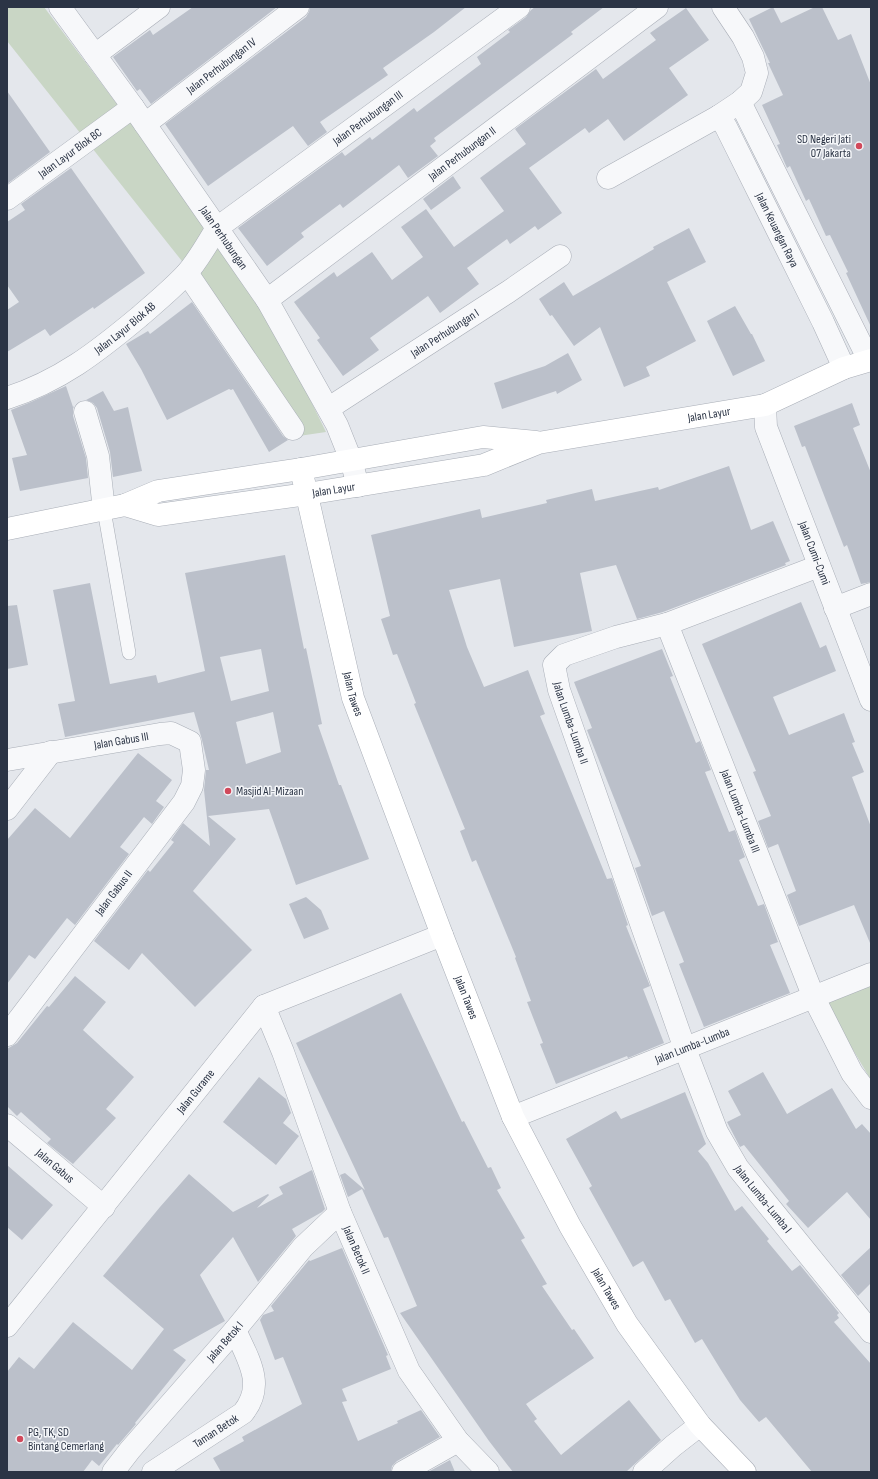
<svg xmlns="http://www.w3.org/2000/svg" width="878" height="1479" viewBox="0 0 878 1479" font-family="'Sofia Sans Condensed',sans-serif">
<rect width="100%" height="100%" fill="#e4e7ec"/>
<path fill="#c9d6c5" d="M 7,7 L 44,7 L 256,289 L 326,432 L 292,437 L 224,314 L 7,41 Z
M 871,977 L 871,1080 L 822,998 Z"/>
<path fill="#bbc0ca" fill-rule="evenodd" d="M 193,7 L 277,7 L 151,104 L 140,89 L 137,91 L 113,57 L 150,30 L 153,35 Z
M 310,7 L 466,7 L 434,32 L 383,68 L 388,75 L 320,122 L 327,132 L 308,146 L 293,126 L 208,186 L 165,124 L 306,17 L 309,12 Z
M 535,7 L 604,7 L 571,32 L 573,34 L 434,138 L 436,141 L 430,146 L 438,156 L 408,178 L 399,165 L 343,208 L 340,204 L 301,233 L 304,237 L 267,266 L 238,228 L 342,152 L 345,156 L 370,137 L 372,140 L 414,108 L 417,112 L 481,64 L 477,57 L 510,32 L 508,30 L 526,17 L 531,10 Z
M 773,7 L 781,23 L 815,7 L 822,7 L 838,40 L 851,34 L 871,85 L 871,327 L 846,273 L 848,272 L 830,235 L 826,236 L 809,199 L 806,201 L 790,166 L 787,168 L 777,145 L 780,144 L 762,105 L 783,95 L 768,63 L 770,63 L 749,19 Z
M 686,8 L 709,40 L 669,68 L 688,95 L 624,141 L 608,119 L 589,133 L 585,128 L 529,168 L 562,213 L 538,230 L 535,226 L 510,244 L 507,239 L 467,268 L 479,284 L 440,313 L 428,296 L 370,338 L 379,350 L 343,376 L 317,340 L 320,338 L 294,302 L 334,272 L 337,277 L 372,252 L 392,280 L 423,257 L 401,227 L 426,209 L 454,247 L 504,211 L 480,178 L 526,144 L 515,129 L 596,69 L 603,79 L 656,40 L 650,33 Z
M 7,91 L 50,152 L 7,184 Z
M 71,168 L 145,273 L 94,309 L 93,307 L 50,336 L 45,329 L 7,352 L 7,310 L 19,302 L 7,285 L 7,222 L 25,210 L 21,204 Z
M 453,176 L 461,188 L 431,210 L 423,199 Z
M 689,228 L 706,262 L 667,282 L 696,341 L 646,367 L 650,376 L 624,387 L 600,327 L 574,346 L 552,315 L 550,316 L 539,299 L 564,282 L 573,296 L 654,249 L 653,247 Z
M 192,302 L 283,436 L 288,440 L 269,452 L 233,389 L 231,390 L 229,389 L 167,420 L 141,369 L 126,344 L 148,331 L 150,334 Z
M 735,306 L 751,334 L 752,334 L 765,361 L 733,376 L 707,321 Z
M 568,353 L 582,380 L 557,394 L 556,391 L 502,409 L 494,383 L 545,366 Z
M 66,386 L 73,407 L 74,406 L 73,409 L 73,416 L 86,458 L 88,478 L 20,491 L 12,458 L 27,455 L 11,410 L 31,402 Z
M 103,391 L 114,411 L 128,407 L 142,471 L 113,477 L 110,452 L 97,408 L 93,403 L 86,400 Z
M 852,403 L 860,425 L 853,428 L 871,473 L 871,582 L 861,584 L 847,545 L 844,547 L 805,446 L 802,447 L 794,426 Z
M 729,466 L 751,530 L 773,521 L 790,561 L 785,563 L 786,565 L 663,612 L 637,619 L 616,565 L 580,573 L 592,631 L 514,647 L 500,579 L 449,590 L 467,647 L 484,687 L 528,670 L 545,714 L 540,716 L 555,752 L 607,879 L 612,878 L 628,925 L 626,926 L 650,986 L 643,989 L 664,1043 L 628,1058 L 627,1056 L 556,1084 L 540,1044 L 543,1043 L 527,1002 L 531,1001 L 515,958 L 516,957 L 476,860 L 472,862 L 460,831 L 465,829 L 414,704 L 416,703 L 397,654 L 393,655 L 381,619 L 390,616 L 371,535 L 480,509 L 482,518 L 547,503 L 546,500 L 592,489 L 595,501 L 658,487 L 659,490 Z
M 285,555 L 304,649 L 306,648 L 322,724 L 318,725 L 339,785 L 341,785 L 369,859 L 296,885 L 269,809 L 208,816 L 236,839 L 193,891 L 252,950 L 195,1007 L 142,953 L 129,970 L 94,941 L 148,870 L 150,872 L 174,842 L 171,840 L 183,823 L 210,846 L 204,790 L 206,770 L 209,770 L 202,740 L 194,712 L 65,737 L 58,704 L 75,701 L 53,590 L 90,583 L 110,684 L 156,675 L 158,683 L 205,671 L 185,573 ZM 261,649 L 269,691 L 231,701 L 220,657 ZM 273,712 L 281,752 L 246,764 L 236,722 Z
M 801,602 L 820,648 L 826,645 L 836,671 L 773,697 L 789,735 L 844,713 L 855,742 L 852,743 L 864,772 L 852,777 L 871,827 L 871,943 L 870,943 L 854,905 L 799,926 L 787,895 L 796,891 L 778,844 L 768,848 L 758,821 L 771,816 L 753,772 L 756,771 L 702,644 Z
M 17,605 L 28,665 L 7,669 L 7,606 Z
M 662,649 L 673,676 L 670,677 L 696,743 L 700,741 L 711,770 L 705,772 L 729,832 L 735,830 L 745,857 L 739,860 L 758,906 L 764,904 L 778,942 L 770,945 L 790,993 L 704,1027 L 679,964 L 684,962 L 664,911 L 652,916 L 635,868 L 641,866 L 587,730 L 592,728 L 574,682 Z
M 138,753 L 172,780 L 156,801 L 164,807 L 152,824 L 144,817 L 120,847 L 129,854 L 75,925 L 67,918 L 35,959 L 29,955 L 7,984 L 7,840 L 35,808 L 70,838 Z
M 306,897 L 321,910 L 329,929 L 304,939 L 289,904 Z
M 75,976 L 106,1002 L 83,1030 L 134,1077 L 106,1109 L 116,1118 L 73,1164 L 47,1143 L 51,1139 L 21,1112 L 17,1116 L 7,1106 L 7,1049 L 17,1043 L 47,1006 L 49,1007 Z
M 401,993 L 462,1122 L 464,1121 L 488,1168 L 491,1167 L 501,1188 L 497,1190 L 525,1238 L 521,1240 L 547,1284 L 542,1286 L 572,1330 L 574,1329 L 594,1358 L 526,1404 L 537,1419 L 534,1421 L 561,1455 L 629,1400 L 661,1440 L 626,1472 L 513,1472 L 489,1441 L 400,1313 L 417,1306 L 388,1237 L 384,1238 L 362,1189 L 348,1197 L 340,1175 L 345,1173 L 365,1190 L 296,1043 Z
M 763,1072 L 787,1114 L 832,1088 L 856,1129 L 862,1124 L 871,1134 L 871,1220 L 847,1192 L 808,1228 L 786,1204 L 789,1201 L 744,1145 L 740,1147 L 727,1122 L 741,1115 L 728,1091 Z
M 259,1077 L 286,1099 L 291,1113 L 283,1123 L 299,1136 L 276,1165 L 223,1122 Z
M 685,1092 L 706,1144 L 698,1151 L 708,1163 L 735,1211 L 742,1206 L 769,1239 L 767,1241 L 792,1271 L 800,1265 L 839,1313 L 837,1315 L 839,1318 L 834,1322 L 871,1364 L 871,1472 L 812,1472 L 766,1417 L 759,1422 L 740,1400 L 721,1370 L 702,1339 L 695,1343 L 670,1299 L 665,1301 L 643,1261 L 633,1267 L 589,1188 L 592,1186 L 566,1139 L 616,1111 L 621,1119 Z
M 7,1165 L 53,1205 L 22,1240 L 7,1227 Z
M 312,1170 L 325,1209 L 322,1212 L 292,1229 L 296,1236 L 258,1282 L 233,1237 L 200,1275 L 225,1321 L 173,1350 L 186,1360 L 135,1423 L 136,1424 L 118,1445 L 117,1444 L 99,1466 L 92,1460 L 83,1472 L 7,1472 L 7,1372 L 19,1357 L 34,1369 L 73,1322 L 132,1370 L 164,1329 L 103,1276 L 160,1207 L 189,1174 L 233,1212 L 268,1194 L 269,1195 L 257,1208 L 283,1194 L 279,1187 Z
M 871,1247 L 871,1283 L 858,1296 L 841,1275 Z
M 342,1248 L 388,1355 L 386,1356 L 391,1369 L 342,1389 L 347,1401 L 342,1402 L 358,1441 L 398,1423 L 397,1421 L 421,1410 L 440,1437 L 397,1461 L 392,1466 L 391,1472 L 221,1472 L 213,1458 L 244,1441 L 242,1437 L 302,1404 L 283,1357 L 275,1360 L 260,1320 L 263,1315 L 274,1311 L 271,1306 L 309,1260 L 310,1261 Z
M 450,1460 L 455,1472 L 428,1472 Z"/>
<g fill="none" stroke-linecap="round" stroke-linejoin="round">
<g stroke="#a9aeb7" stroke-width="14">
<path id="lane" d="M 104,510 L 129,653"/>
</g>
<g stroke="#a9aeb7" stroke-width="23">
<g id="street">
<path id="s1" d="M 60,7 L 133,107 L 267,300 L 337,425 L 351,460 L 358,486"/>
<path d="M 95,55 L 159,7"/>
<path d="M 740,102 L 869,360"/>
<path id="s2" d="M 719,116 L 726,127 L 823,322 L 844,368"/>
<path id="s3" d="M 145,124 L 298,7"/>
<path d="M 608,178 L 719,116 L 740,102 L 751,92 L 757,73 L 753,57 L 743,37 L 723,7"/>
<path id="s4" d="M 7,199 L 133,107"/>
<path d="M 187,273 L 293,429"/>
<path id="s5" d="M 267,300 L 657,7"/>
<path id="s6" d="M 7,398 C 60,381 97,352 139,317 C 155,303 172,289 186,274 C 198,261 208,242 217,228 L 519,7"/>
<path id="s7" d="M 765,405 L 766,427 L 871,700"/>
<path id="s8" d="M 329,408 L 508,292 L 560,256"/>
<path d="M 85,412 L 98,456 L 104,510"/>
<path id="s9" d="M 819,566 L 667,624 L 616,637 L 564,655 L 554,665 L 559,690 L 685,1049 L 717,1132 L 738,1168 L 871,1332"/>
<path d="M 835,608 L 871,594"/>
<path id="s10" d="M 667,624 L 814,998 L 852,1073 L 871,1098"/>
<path id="s11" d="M 7,760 L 160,734 L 171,733 L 190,742 L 194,770 L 192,786 L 184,802 L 7,1035"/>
<path d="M 7,809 L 51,752"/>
<path id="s12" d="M 264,1006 L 283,1052 L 340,1212 L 409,1371 L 458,1441 L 488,1472"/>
<path id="s13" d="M 513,1117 L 871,974"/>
<path id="s14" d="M 7,1125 L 104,1207"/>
<path id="s15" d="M 7,1326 L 264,1006 L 442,935"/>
<path id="s16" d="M 113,1472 L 130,1450 L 235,1330 L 303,1247 L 340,1212"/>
<path id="s17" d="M 153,1472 L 243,1413 C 266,1385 248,1359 235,1330"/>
<path d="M 403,1472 L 458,1441"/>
<path d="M 644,1472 L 673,1446 L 700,1425"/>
</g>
</g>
<g stroke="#a9aeb7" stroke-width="23">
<g id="secondary">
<path id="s18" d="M 301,469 L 353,698 L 442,935 L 513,1117 L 570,1226 L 627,1324 L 700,1425 L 745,1472"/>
<path id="s19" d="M 125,505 L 158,515 L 307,494 L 484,465 L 538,443 L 765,405 L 844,368 L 871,360"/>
<path d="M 7,529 L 125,505 L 158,491 L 301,469 L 483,437 L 536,442"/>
</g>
</g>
<use href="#lane" stroke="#f7f8fa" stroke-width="13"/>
<use href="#street" stroke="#f7f8fa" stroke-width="22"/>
<use href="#secondary" stroke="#fff" stroke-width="22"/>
</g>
<g fill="#d1495b" stroke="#f4f6f9" stroke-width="1.5">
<circle cx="859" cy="146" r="4"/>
<circle cx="228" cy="791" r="4"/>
<circle cx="20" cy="1439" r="4"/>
</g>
<g text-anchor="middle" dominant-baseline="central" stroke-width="3" stroke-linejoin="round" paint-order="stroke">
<g font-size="12" fill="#2b3445" stroke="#f4f6f9">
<text stroke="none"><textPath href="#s3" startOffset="96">Jalan Perhubungan IV</textPath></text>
<text stroke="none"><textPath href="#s6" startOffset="462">Jalan Perhubungan III</textPath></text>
<text stroke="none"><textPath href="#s4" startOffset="78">Jalan Layur Blok BC</textPath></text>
<text stroke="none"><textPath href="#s5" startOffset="244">Jalan Perhubungan II</textPath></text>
<text stroke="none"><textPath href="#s2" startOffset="128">Jalan Keuangan Raya</textPath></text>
<text stroke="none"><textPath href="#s1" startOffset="283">Jalan Perhubungan</textPath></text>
<text stroke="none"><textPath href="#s6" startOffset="138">Jalan Layur Blok AB</textPath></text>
<text stroke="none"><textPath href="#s8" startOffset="138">Jalan Perhubungan I</textPath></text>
<text stroke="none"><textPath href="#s19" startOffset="596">Jalan Layur</textPath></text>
<text stroke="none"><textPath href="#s19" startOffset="212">Jalan Layur</textPath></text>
<text stroke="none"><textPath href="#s7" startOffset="157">Jalan Cumi-Cumi</textPath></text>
<text stroke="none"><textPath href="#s18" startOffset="231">Jalan Tawes</textPath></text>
<text stroke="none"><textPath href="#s9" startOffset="345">Jalan Lumba-Lumba II</textPath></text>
<text stroke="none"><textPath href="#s11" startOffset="116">Jalan Gabus III</textPath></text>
<text stroke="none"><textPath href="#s10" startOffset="201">Jalan Lumba-Lumba III</textPath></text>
<text transform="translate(114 893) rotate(-53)">Jalan Gabus II</text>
<text stroke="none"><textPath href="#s18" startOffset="555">Jalan Tawes</textPath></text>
<text stroke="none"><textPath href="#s13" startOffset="193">Jalan Lumba-Lumba</textPath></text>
<text stroke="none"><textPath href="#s15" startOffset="301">Jalan Gurame</textPath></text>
<text stroke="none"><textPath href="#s14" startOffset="63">Jalan Gabus</textPath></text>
<text stroke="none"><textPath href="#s9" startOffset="861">Jalan Lumba-Lumba I</textPath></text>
<text stroke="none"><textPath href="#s12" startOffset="261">Jalan Betok II</textPath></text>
<text stroke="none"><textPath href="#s18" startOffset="879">Jalan Tawes</textPath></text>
<text stroke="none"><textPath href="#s16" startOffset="172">Jalan Betok I</textPath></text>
<text stroke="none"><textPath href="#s17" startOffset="75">Taman Betok</textPath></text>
</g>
<g font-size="12" fill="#2b3445" stroke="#f4f6f9" text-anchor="start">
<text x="851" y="139" text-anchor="end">SD Negeri Jati<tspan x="851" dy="14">07 Jakarta</tspan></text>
<text x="236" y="791">Masjid Al-Mizaan</text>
<text x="28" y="1432">PG, TK, SD<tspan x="28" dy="14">Bintang Cemerlang</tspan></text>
</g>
</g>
<rect width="878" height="1479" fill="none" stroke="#2b3445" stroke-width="16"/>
</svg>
